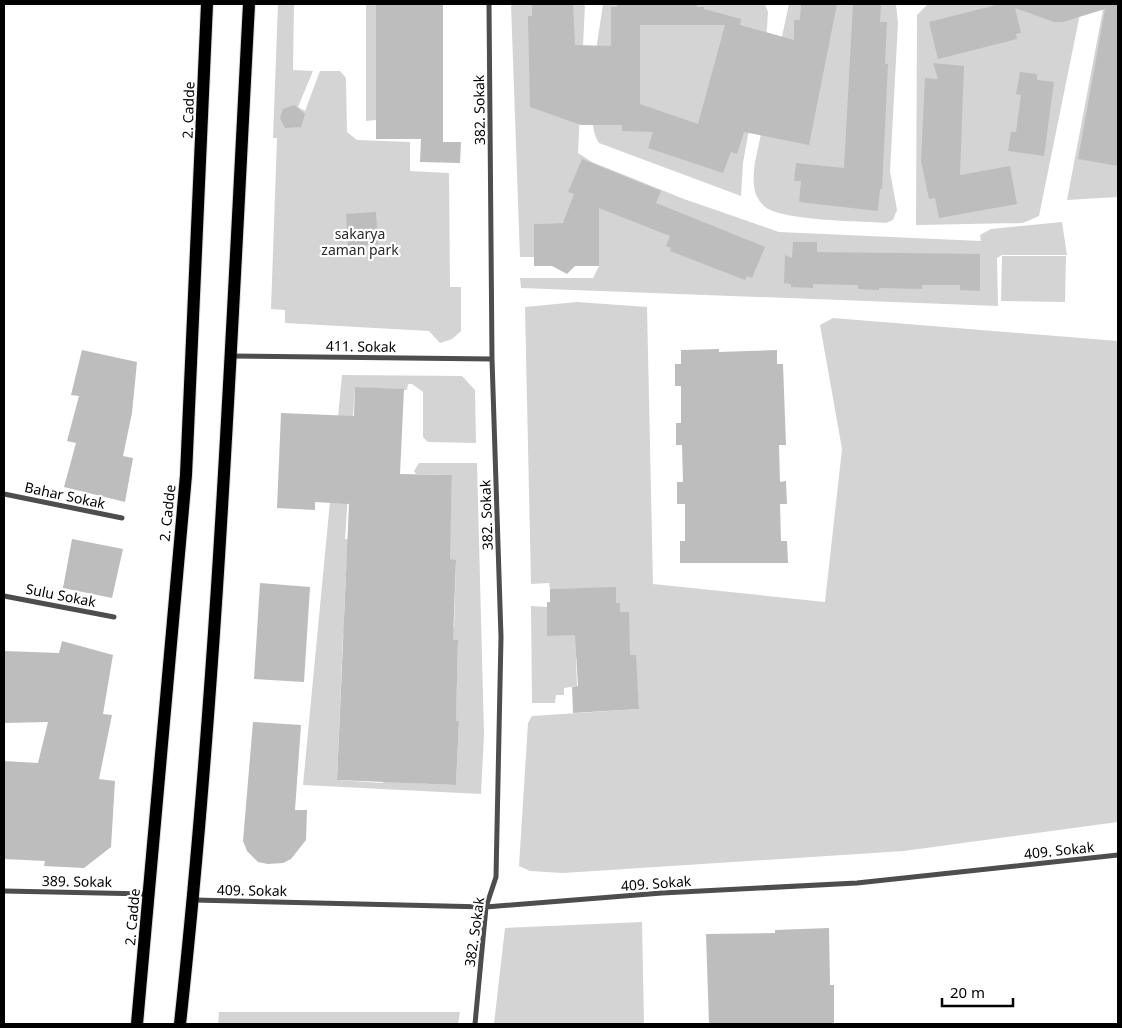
<svg xmlns="http://www.w3.org/2000/svg" width="1122" height="1028" viewBox="0 0 1122 1028" font-family="'Noto Sans',sans-serif">
<rect width="100%" height="100%" fill="#fff"/>
<path fill="#d4d4d4" d="M 278,4 L 294,4 L 293,70 L 313,71 L 298,107 L 305,111 L 320,71 L 340,71 L 346,78 L 347,132 L 357,140 L 410,142 L 410,171 L 449,173 L 450,287 L 461,287 L 461,331 L 452,339 L 440,343 L 429,331 L 285,323 L 285,310 L 271,309 L 277,138 L 273,138 Z
M 366,4 L 376,4 L 376,120 L 366,121 Z
M 511,4 L 585,4 L 578,153 L 592,162 L 684,199 L 779,232 L 981,241 L 980,235 L 991,229 L 1062,222 L 1067,255 L 1002,255 L 997,258 L 998,306 L 521,288 L 520,278 L 593,278 L 599,266 L 598,223 L 534,224 L 534,257 L 520,257 Z
M 603,4 L 765,4 L 768,12 L 767,28 L 743,163 L 741,196 L 599,143 C 582,119 599,35 603,4 Z
M 789,4 L 896,5 L 898,23 L 890,171 L 897,210 L 893,220 L 886,223 C 862,221 779,221 764,206 C 751,194 753,178 755,162 Z
M 928,4 L 1082,4 L 1039,216 L 1023,223 L 916,225 L 917,15 Z
M 1104,4 L 1118,4 L 1118,197 L 1067,200 Z
M 1002,256 L 1066,256 L 1065,302 L 1001,301 Z
M 577,302 L 647,307 L 653,584 L 825,602 L 842,449 L 820,325 L 833,318 L 1118,341 L 1118,822 L 904,851 L 563,873 L 530,871 L 519,866 L 528,723 L 532,716 L 639,709 L 635,655 L 576,658 L 577,686 L 564,688 L 564,695 L 556,695 L 555,703 L 532,703 L 531,606 L 547,607 L 547,636 L 620,612 L 620,603 L 616,603 L 616,588 L 550,589 L 549,583 L 531,584 L 525,307 Z
M 342,375 L 462,376 L 475,390 L 476,443 L 428,442 L 423,437 L 423,392 L 412,384 L 408,384 L 407,390 L 355,387 L 345,539 L 382,541 L 384,555 L 347,554 L 344,615 L 381,617 L 343,634 L 337,780 L 383,783 L 384,768 L 414,783 L 456,785 L 459,722 L 423,720 L 456,711 L 458,641 L 423,639 L 423,626 L 454,627 L 456,560 L 419,558 L 450,538 L 452,475 L 416,474 L 414,471 L 419,463 L 477,463 L 484,734 L 481,794 L 303,785 Z
M 642,922 L 644,1024 L 494,1024 L 505,928 Z
M 219,1012 L 460,1012 L 458,1024 L 218,1024 Z"/>
<path fill="#bdbdbd" fill-rule="evenodd" d="M 376,4 L 443,4 L 443,142 L 461,142 L 460,163 L 420,162 L 421,139 L 376,139 Z
M 532,4 L 573,4 L 575,45 L 611,46 L 611,7 L 617,7 L 617,4 L 697,4 L 697,7 L 704,7 L 704,9 L 741,19 L 740,25 L 794,40 L 794,20 L 800,20 L 801,4 L 837,4 L 809,145 L 744,132 L 737,154 L 731,152 L 723,173 L 648,148 L 653,132 L 622,131 L 622,125 L 581,125 L 530,107 L 528,16 L 532,16 ZM 640,25 L 725,25 L 698,124 L 640,104 Z
M 853,4 L 881,4 L 880,22 L 887,22 L 885,64 L 888,64 L 882,189 L 880,189 L 878,211 L 799,202 L 801,181 L 794,181 L 796,163 L 844,168 Z
M 1000,4 L 1118,4 L 1118,166 L 1078,159 L 1105,9 L 1063,22 L 1054,22 L 1015,8 L 1021,33 L 1016,34 L 1017,39 L 938,59 L 929,22 Z
M 933,63 L 964,66 L 960,175 L 1010,166 L 1017,204 L 939,218 L 935,198 L 929,199 L 921,161 L 925,78 L 938,79 Z
M 1020,72 L 1037,74 L 1037,80 L 1054,82 L 1044,156 L 1008,151 L 1011,132 L 1016,132 L 1021,95 L 1016,94 Z
M 294,105 L 305,114 L 301,127 L 285,128 L 280,118 L 283,109 Z
M 582,159 L 661,191 L 656,203 L 765,247 L 752,278 L 747,276 L 745,280 L 670,251 L 671,248 L 666,246 L 670,236 L 599,208 L 599,266 L 575,266 L 567,274 L 552,266 L 534,266 L 534,224 L 563,223 L 574,194 L 568,192 Z
M 376,212 L 378,244 L 348,246 L 346,214 Z
M 793,242 L 817,242 L 817,252 L 980,254 L 980,291 L 960,290 L 960,285 L 922,285 L 922,289 L 879,288 L 879,290 L 858,289 L 858,285 L 813,284 L 813,288 L 791,287 L 791,284 L 784,283 L 785,255 L 792,258 Z
M 719,349 L 719,352 L 777,350 L 777,364 L 783,364 L 786,445 L 779,445 L 780,482 L 786,481 L 787,504 L 780,504 L 781,541 L 787,541 L 788,563 L 680,563 L 680,541 L 685,541 L 685,504 L 677,504 L 677,482 L 683,482 L 682,445 L 676,445 L 676,423 L 681,423 L 681,386 L 675,386 L 675,364 L 681,364 L 681,350 Z
M 82,350 L 137,362 L 132,413 L 123,456 L 133,458 L 125,502 L 64,487 L 76,443 L 67,441 L 79,396 L 71,395 Z
M 355,387 L 404,389 L 400,474 L 452,475 L 450,559 L 456,560 L 453,640 L 458,640 L 456,721 L 459,721 L 456,785 L 337,780 L 349,504 L 315,502 L 315,510 L 277,508 L 281,413 L 354,416 Z
M 72,539 L 123,549 L 112,598 L 63,588 Z
M 260,583 L 310,587 L 304,682 L 254,679 Z
M 616,587 L 616,603 L 620,603 L 620,612 L 629,612 L 630,655 L 636,655 L 639,709 L 573,713 L 572,687 L 578,686 L 575,635 L 547,636 L 547,602 L 550,602 L 550,589 Z
M 62,641 L 113,655 L 103,714 L 112,715 L 99,779 L 115,781 L 111,847 L 84,868 L 44,866 L 45,861 L 4,859 L 4,761 L 38,763 L 48,722 L 4,723 L 4,651 L 59,653 Z
M 253,722 L 301,725 L 295,810 L 307,810 L 306,840 L 291,859 L 283,863 L 268,864 L 258,862 L 247,851 L 243,841 Z
M 829,928 L 830,985 L 834,985 L 834,1023 L 709,1024 L 706,934 L 775,933 L 775,930 Z"/>
<g fill="none" stroke-linecap="round" stroke-linejoin="round">
<g stroke="#dbdbdb" stroke-width="14">
<path id="primary" d="M 137,1024 L 186,475 L 207,4
M 180,1024 C 217,685 231,344 249,4"/>
</g>
<path stroke="#4d4d4d" stroke-width="5" d="M 230,356 L 492,359
M 4,494 L 122,518
M 4,596 L 114,617
M 4,891 L 148,894
M 194,900 L 486,907 L 662,893 L 857,883 L 1118,855
M 475,1024 L 486,907 L 496,877 L 501,637 L 492,359 L 489,4"/>
<use href="#primary" stroke="#000" stroke-width="12"/>
</g>
<g text-anchor="middle" dominant-baseline="central" stroke-width="4.5" stroke-linejoin="round" paint-order="stroke">
<g font-size="14" fill="#000" stroke="#fff">
<text transform="translate(188 110) rotate(-88)">2. Cadde</text>
<text transform="translate(479 110) rotate(-91)">382. Sokak</text>
<text transform="translate(361 346) rotate(1)">411. Sokak</text>
<text transform="translate(65 495) rotate(12)">Bahar Sokak</text>
<text transform="translate(167 513) rotate(-84)">2. Cadde</text>
<text transform="translate(486 515) rotate(-92)">382. Sokak</text>
<text transform="translate(61 595) rotate(11)">Sulu Sokak</text>
<text transform="translate(1059 850) rotate(-6)">409. Sokak</text>
<text transform="translate(77 881) rotate(1)">389. Sokak</text>
<text transform="translate(656 883) rotate(-4)">409. Sokak</text>
<text transform="translate(252 890) rotate(1)">409. Sokak</text>
<text transform="translate(132 917) rotate(-85)">2. Cadde</text>
<text transform="translate(474 932) rotate(-82)">382. Sokak</text>
</g>
<g font-size="14" fill="#2b2b2b" stroke="#fff">
<text x="360" y="233">sakarya<tspan x="360" dy="16">zaman park</tspan></text>
</g>
</g>
<rect width="1122" height="1028" fill="none" stroke="#000000" stroke-width="10"/>
<path d="M942 998v8h71v-8" fill="none" stroke="#000000" stroke-width="2.5"/>
<text x="950" y="998" font-size="15" fill="#000000" stroke="#ffffff" stroke-width="4" paint-order="stroke">20 m</text>
</svg>
